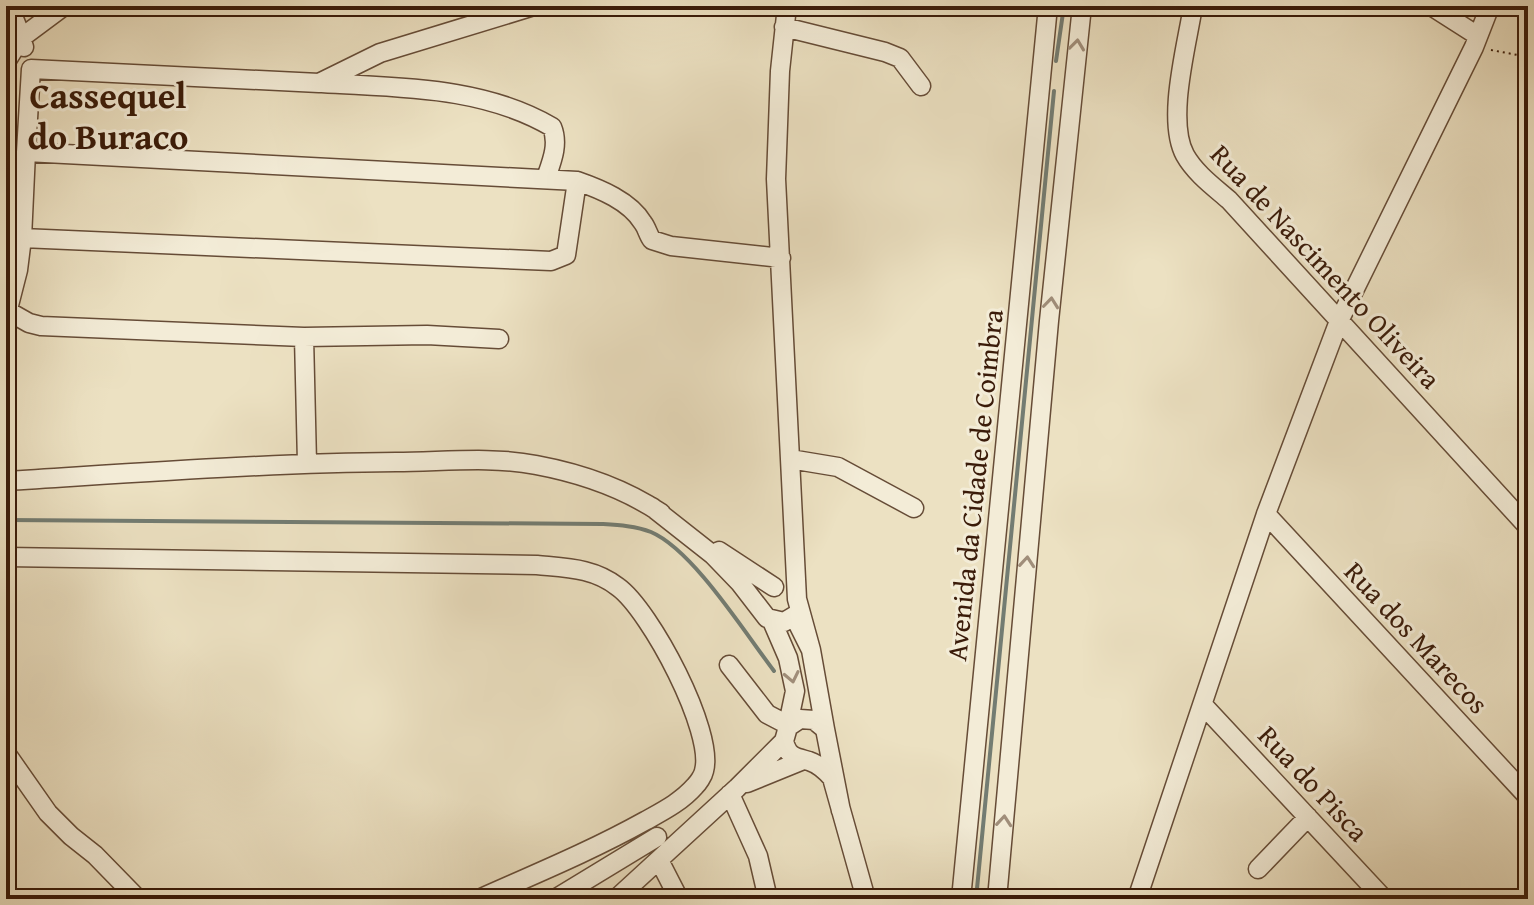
<svg xmlns="http://www.w3.org/2000/svg" width="1534" height="905" viewBox="0 0 1534 905" font-family="'Gentium Book Plus',serif">
<rect width="100%" height="100%" fill="#ece1c2"/>
<filter id="stains"><feTurbulence type="fractalNoise" baseFrequency=".0025" numOctaves="4"/><feColorMatrix values="0 0 0 0 .2 0 0 0 0 .09 0 0 0 0 .02 0 0 0 .5 -.17"/></filter>
<radialGradient id="worn" r=".72"><stop offset=".6" stop-color="#630" stop-opacity="0"/><stop offset="1" stop-color="#630" stop-opacity=".3"/></radialGradient>
<g fill="none" stroke-linecap="round" stroke-linejoin="round">
<path stroke="#737c72" stroke-width="4" d="M 1056,61 L 1064,6
M 6,520 L 602,524 C 618,525 636,526 651,532 C 693,550 745,633 774,671
M 976,899 L 1054,91"/>
<g stroke="#664c37" stroke-width="21">
<path id="minor" d="M 9,6 L 17,26
M 1193,6 C 1187,45 1166,120 1185,155 C 1195,173 1214,187 1229,200 L 1528,527
M 1431,6 L 1478,36
M 6,24 L 17,26 L 24,47
M 784,27 L 885,52 L 900,58 L 921,86
M 6,62 L 21,38 L 64,6
M 322,83 C 400,88 482,86 552,127 C 559,144 552,161 546,178
M 26,152 L 31,69 L 319,83 L 380,53 L 534,6
M 22,238 L 26,152 L 577,181 C 600,189 630,201 643,223 C 647,228 648,235 652,240 L 671,246 L 781,258
M 6,310 L 29,323 L 41,326 L 304,337 L 427,335 L 499,339
M 6,317 L 18,270 L 22,238 L 551,261 L 566,255 L 577,181
M 304,337 L 307,463
M 790,459 L 838,467 L 914,508
M 6,481 C 136,473 266,463 396,462 C 442,462 491,456 536,465 C 579,473 625,489 661,513
M 652,507 L 713,555 L 740,583 L 767,618 L 784,622 L 794,616 L 811,650 L 797,599 L 776,179 L 780,71 L 787,6
M 1266,514 L 1528,797
M 719,551 L 774,587
M 6,557 L 537,565 C 567,568 594,568 618,587 C 650,610 715,732 704,771 C 703,776 698,783 695,786 C 681,802 663,811 645,821 C 591,851 535,874 479,899
M 772,621 L 788,658 L 795,691 L 786,734
M 811,650 L 825,729
M 729,665 L 767,714 L 788,725
M 1203,705 L 1384,899
M 784,741 C 788,757 795,757 809,761 C 818,764 826,771 832,778 L 866,899
M 6,753 L 48,813 L 71,836 L 95,855 L 138,899
M 747,783 L 801,761
M 730,794 L 758,856 L 768,899
M 659,860 L 679,899
M 1258,869 L 1308,817
M 555,899 L 657,837
M 616,899 L 737,788 L 784,741 L 788,727 L 800,719 L 814,720 L 825,729 L 841,811
M 961,899 L 1048,6
M 997,899 L 1049,321 L 1082,6
M 1137,899 L 1266,514 L 1339,321 L 1474,47 L 1490,6"/>
</g>
<path stroke="#3a1b09" stroke-width="2" stroke-dasharray="2 4" stroke-linecap="butt" d="M 1491,50 L 1528,57"/>
<use href="#minor" stroke="#f3ecd7" stroke-width="18"/>
</g>
<defs><path id="oneway-chevron" d="M-2-3.5L2.5 0L-2 3.5" fill="none" stroke-width="1.6" stroke-linecap="round" stroke-linejoin="round" transform="scale(2)"/></defs>
<g stroke="#a08e7a">
<use href="#oneway-chevron" transform="translate(1077 45) rotate(-83)"/>
<use href="#oneway-chevron" transform="translate(1051 303) rotate(-84)"/>
<use href="#oneway-chevron" transform="translate(1027 562) rotate(-85)"/>
<use href="#oneway-chevron" transform="translate(792 677) rotate(78)"/>
<use href="#oneway-chevron" transform="translate(1004 821) rotate(-85)"/>
</g>
<g text-anchor="middle" dominant-baseline="central" stroke-width="6" stroke-linejoin="round" paint-order="stroke">
<g font-size="28" fill="#3a1b09" stroke="#f3ecd7">
<text transform="translate(1326 266) rotate(47)">Rua de Nascimento Oliveira</text>
<text transform="translate(974 485) rotate(-84)">Avenida da Cidade de Coimbra</text>
<text transform="translate(1417 637) rotate(47)">Rua dos Marecos</text>
<text transform="translate(1314 783) rotate(47)">Rua do Pisca</text>
</g>
<g font-size="36" font-weight="bold" fill="#3a1b09" stroke="#f3ecd7">
<text x="108" y="94">Cassequel<tspan x="108" dy="41">do Buraco</tspan></text>
</g>
</g>
<rect width="1534" height="905" fill="none" stroke="#ece1c2" stroke-width="32"/>
<rect x="8" y="8" width="1518" height="889" fill="none" stroke="#3a1b09" stroke-width="4"/>
<rect x="16" y="16" width="1502" height="873" fill="none" stroke="#3a1b09" stroke-width="2"/>
<rect width="100%" height="100%" filter="url(#stains)"/>
<rect width="100%" height="100%" fill="url(#worn)"/>
</svg>
